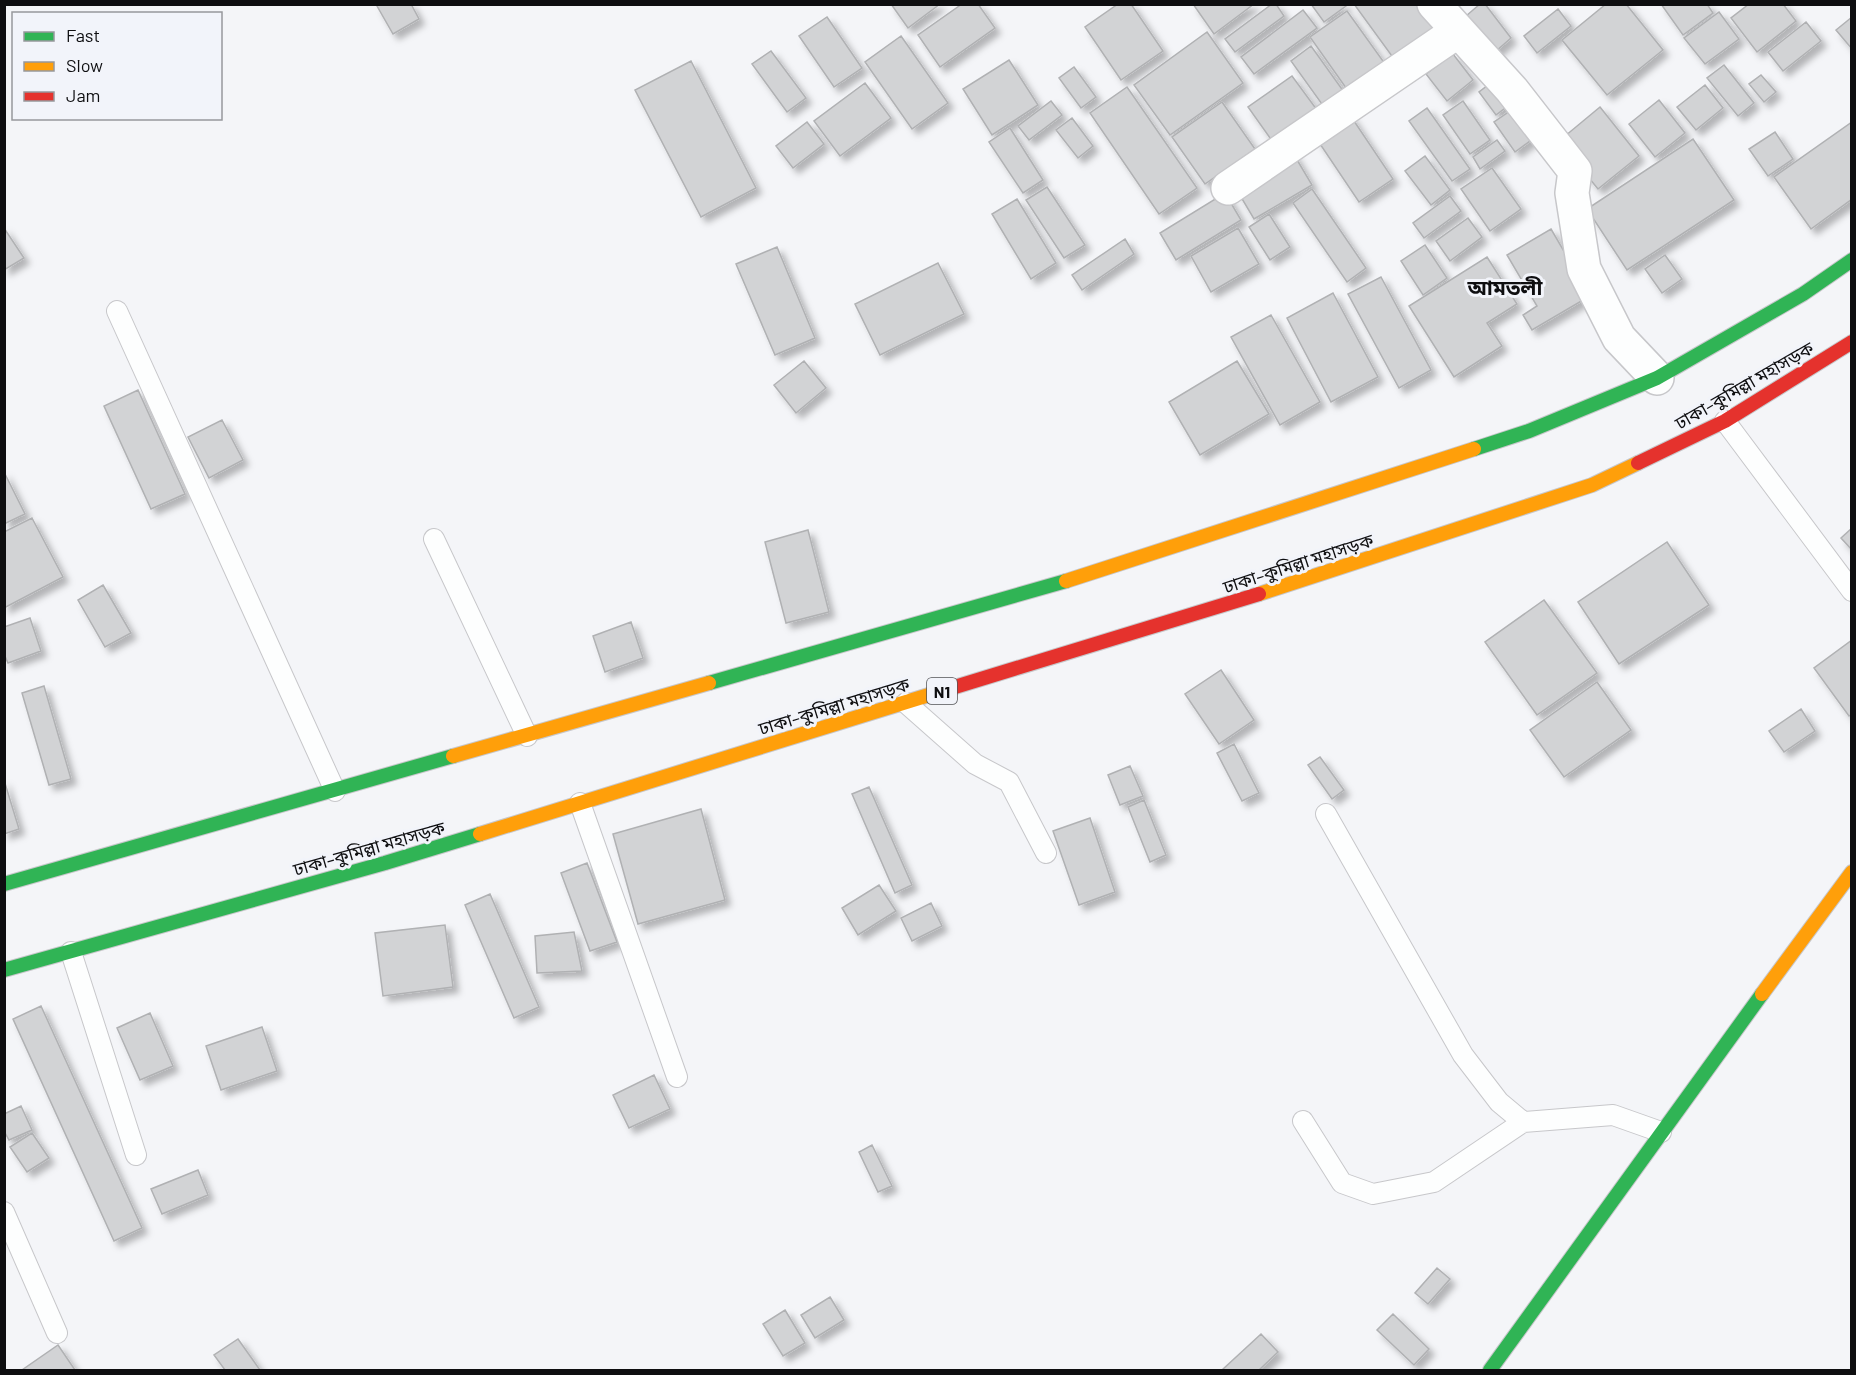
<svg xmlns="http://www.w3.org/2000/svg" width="1856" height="1375" viewBox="0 0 1856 1375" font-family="Barlow,'Noto Sans Bengali',sans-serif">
<defs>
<filter id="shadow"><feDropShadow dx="5.5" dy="5.5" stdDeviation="3" flood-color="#0004"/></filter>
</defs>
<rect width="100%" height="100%" fill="#f4f5f8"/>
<path fill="#d2d3d5" stroke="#b0b1b3" stroke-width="1.5" filter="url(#shadow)" d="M 380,4 L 411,4 L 419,19 L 393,34 L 377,6 Z
M 891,4 L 940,4 L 908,28 Z
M 962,4 L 978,4 L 995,28 L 940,67 L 918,35 Z
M 1118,4 L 1131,4 L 1163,51 L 1121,80 L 1085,27 Z
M 1193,4 L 1254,4 L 1214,34 Z
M 1272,4 L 1276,4 L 1284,16 L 1235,52 L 1225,39 Z
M 1311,4 L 1345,4 L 1346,6 L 1324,22 Z
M 1354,4 L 1416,4 L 1437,34 L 1397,63 Z
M 1480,4 L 1485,4 L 1511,38 L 1495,52 L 1466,16 Z
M 1606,4 L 1626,4 L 1663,50 L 1607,95 L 1562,40 Z
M 1661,4 L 1707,4 L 1713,13 L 1683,35 Z
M 1749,4 L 1783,4 L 1796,21 L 1757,52 L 1731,18 Z
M 1558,9 L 1571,26 L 1537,53 L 1524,36 Z
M 1303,10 L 1317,28 L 1254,74 L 1241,57 Z
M 1347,11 L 1388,68 L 1351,95 L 1310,37 Z
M 1719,12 L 1739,39 L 1705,64 L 1684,38 Z
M 827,17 L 862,68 L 834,87 L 799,36 Z
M 1852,17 L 1852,49 L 1836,30 Z
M 1806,22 L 1821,41 L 1783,71 L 1768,52 Z
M 1207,32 L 1243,83 L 1170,135 L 1134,85 Z
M 901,36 L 948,103 L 912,129 L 865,62 Z
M 1311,46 L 1344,92 L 1324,107 L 1291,61 Z
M 771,51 L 806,98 L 787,112 L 752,64 Z
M 1453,54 L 1473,80 L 1447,101 L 1426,74 Z
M 1009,60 L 1038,105 L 992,135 L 963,89 Z
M 691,61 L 756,188 L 701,217 L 635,90 Z
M 1724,65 L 1754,103 L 1738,116 L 1707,78 Z
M 1074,67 L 1096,97 L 1081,108 L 1059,78 Z
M 1761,75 L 1776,92 L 1764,102 L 1749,84 Z
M 1292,76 L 1320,114 L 1275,145 L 1248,107 Z
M 1492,82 L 1509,105 L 1496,115 L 1479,92 Z
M 865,83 L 891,118 L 840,156 L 814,121 Z
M 1705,85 L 1723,108 L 1696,130 L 1677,107 Z
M 1127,87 L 1197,188 L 1159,214 L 1090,113 Z
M 1659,100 L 1685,133 L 1655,157 L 1629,124 Z
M 1051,101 L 1062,115 L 1029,140 L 1018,126 Z
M 1463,101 L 1490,140 L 1470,154 L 1443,115 Z
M 1222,102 L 1255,149 L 1205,184 L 1172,137 Z
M 1600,107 L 1639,156 L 1598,189 L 1559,141 Z
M 1427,108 L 1470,169 L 1452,181 L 1409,121 Z
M 1513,109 L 1534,138 L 1515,152 L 1494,122 Z
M 1350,115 L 1393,179 L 1359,202 L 1316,138 Z
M 1072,118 L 1093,146 L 1078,158 L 1056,130 Z
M 807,122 L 824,144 L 793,168 L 776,146 Z
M 1852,122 L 1852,199 L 1811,229 L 1774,177 Z
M 1010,128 L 1043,180 L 1023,193 L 989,142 Z
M 1775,132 L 1793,159 L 1768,176 L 1749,149 Z
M 1693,139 L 1734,200 L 1627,270 L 1587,209 Z
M 1497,140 L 1505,151 L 1480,169 L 1473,157 Z
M 1293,153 L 1312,185 L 1254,219 L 1235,187 Z
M 1425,156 L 1450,190 L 1431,205 L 1405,171 Z
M 1492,168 L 1521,209 L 1490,231 L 1461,189 Z
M 1047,187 L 1085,245 L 1064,258 L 1026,200 Z
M 1312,189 L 1366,268 L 1347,282 L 1293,203 Z
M 1225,193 L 1241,220 L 1176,260 L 1160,233 Z
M 1450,196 L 1461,211 L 1424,238 L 1413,223 Z
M 1017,199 L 1056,263 L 1031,279 L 992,214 Z
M 1269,214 L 1290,247 L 1270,260 L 1249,227 Z
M 1468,218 L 1482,237 L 1450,261 L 1436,241 Z
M 4,228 L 24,258 L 4,270 Z
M 1238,228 L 1259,264 L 1211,292 L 1191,256 Z
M 1551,229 L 1590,296 L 1532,330 L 1523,315 L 1537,306 L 1507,255 Z
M 1125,239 L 1134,254 L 1082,290 L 1072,275 Z
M 1425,245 L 1447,278 L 1423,295 L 1401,261 Z
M 777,247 L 815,338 L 775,355 L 736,264 Z
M 1665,255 L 1682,279 L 1662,293 L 1645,269 Z
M 1487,257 L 1517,304 L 1487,323 L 1502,346 L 1454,377 L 1409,306 Z
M 938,263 L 964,314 L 880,355 L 855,304 Z
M 1381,277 L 1431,370 L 1399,388 L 1348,294 Z
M 1333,293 L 1378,377 L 1331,402 L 1287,318 Z
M 1271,315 L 1320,402 L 1280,425 L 1231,337 Z
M 804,361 L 826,388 L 796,413 L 774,385 Z
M 1237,361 L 1269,414 L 1200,455 L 1169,402 Z
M 138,390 L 185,494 L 151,509 L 104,406 Z
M 222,420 L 243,460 L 209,478 L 188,437 Z
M 4,472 L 25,514 L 4,524 Z
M 32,518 L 63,577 L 4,608 L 4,532 Z
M 1852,528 L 1852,550 L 1841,538 Z
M 808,530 L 829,612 L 786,623 L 765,542 Z
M 1667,542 L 1709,605 L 1619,664 L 1578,602 Z
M 103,585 L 131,633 L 105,647 L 78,600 Z
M 1544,600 L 1597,673 L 1537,715 L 1485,642 Z
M 30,618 L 41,651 L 8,663 L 4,654 L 4,627 Z
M 631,622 L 643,658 L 605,672 L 593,636 Z
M 1852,640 L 1852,714 L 1849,716 L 1814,668 Z
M 1221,670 L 1254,720 L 1219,744 L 1185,694 Z
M 1597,682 L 1631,730 L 1564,777 L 1530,730 Z
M 44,686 L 71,779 L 49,785 L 22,693 Z
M 1801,709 L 1815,731 L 1784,752 L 1769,731 Z
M 1234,744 L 1259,793 L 1242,801 L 1217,753 Z
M 1320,757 L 1344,790 L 1332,799 L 1308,765 Z
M 1130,766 L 1143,796 L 1120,805 L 1108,775 Z
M 4,780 L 19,829 L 4,834 Z
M 869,787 L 912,885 L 895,893 L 852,794 Z
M 1144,800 L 1166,855 L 1150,862 L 1128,807 Z
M 701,809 L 725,900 L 638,924 L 613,834 Z
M 1090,818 L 1115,892 L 1079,905 L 1053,831 Z
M 587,863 L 617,942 L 590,951 L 561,873 Z
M 879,885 L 896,911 L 858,935 L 842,908 Z
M 490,894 L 539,1007 L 514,1018 L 465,905 Z
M 931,903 L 942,926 L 912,941 L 901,918 Z
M 445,925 L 453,987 L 383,996 L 375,933 Z
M 574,932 L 582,971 L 537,973 L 535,936 Z
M 41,1006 L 142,1228 L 114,1241 L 13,1019 Z
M 150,1013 L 173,1066 L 140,1080 L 117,1028 Z
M 262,1027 L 277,1071 L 221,1090 L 206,1046 Z
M 654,1075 L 670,1109 L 629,1128 L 613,1095 Z
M 21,1106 L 32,1130 L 9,1140 L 4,1131 L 4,1114 Z
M 32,1133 L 49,1158 L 27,1172 L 10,1147 Z
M 872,1145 L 892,1186 L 878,1192 L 859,1152 Z
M 198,1170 L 208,1195 L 162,1214 L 151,1189 Z
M 1437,1268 L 1450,1279 L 1428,1304 L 1415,1293 Z
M 830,1297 L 844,1320 L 815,1338 L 801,1315 Z
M 785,1310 L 805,1343 L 783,1356 L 763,1324 Z
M 1393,1314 L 1429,1349 L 1414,1365 L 1377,1330 Z
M 1261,1334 L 1278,1352 L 1259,1370 L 1222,1370 Z
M 238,1339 L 260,1370 L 225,1370 L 214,1355 Z
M 58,1345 L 75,1370 L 22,1370 Z"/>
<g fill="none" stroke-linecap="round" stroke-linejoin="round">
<g stroke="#c7c7ca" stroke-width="22">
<path id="lane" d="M 117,311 L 335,791
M 1725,421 L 1852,591
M 434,539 L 527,736
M 906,703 L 975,764 L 1009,782 L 1046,853
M 580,803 L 677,1077
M 1326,814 L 1463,1055 L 1499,1102 L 1523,1122 L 1613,1115 L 1661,1132
M 71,952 L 136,1155
M 1303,1121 L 1342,1183 L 1373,1194 L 1434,1182 L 1523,1122
M 4,1212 L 57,1333"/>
</g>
<g stroke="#c7c7ca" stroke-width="36">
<path id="street" d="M 1434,4 L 1512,90 L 1575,171 L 1572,193 L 1584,269 L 1619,338 L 1657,378
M 1228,188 L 1458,31"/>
</g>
<g stroke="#c7c7ca" stroke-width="16">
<path id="fast" d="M 1474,449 L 1529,431 L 1657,378 L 1803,294 L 1852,260
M 709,683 L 1066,581
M 4,884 L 453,756
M 4,970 L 385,863 L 480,834
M 1490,1370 L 1762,994"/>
</g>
<g stroke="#c7c7ca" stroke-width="16">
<path id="slow" d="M 1066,581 L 1474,449
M 1259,594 L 1592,485 L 1638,463
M 453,756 L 709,683
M 480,834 L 945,690
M 1762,994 L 1852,872"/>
</g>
<g stroke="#c7c7ca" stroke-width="16">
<path id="jam" d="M 1638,463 L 1725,421 L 1852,342
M 945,690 L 1259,594"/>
</g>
<use href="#lane" stroke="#fdfefe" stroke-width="20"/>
<use href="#street" stroke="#fdfefe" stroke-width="33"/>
<use href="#fast" stroke="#30b455" stroke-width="14"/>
<use href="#slow" stroke="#ff9f0a" stroke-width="14"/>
<use href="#jam" stroke="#e5322d" stroke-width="14"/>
</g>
<g text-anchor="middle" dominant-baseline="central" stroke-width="6" stroke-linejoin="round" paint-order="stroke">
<rect fill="#f2f4fa" stroke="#525356" stroke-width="1.5" x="927" y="678" width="30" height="26" rx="4.5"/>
<g font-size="16" font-weight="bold" fill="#0e0e10">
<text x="942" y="691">N1</text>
</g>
<g font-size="18" fill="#0e0e10" stroke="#f2f4fa">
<text transform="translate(1744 385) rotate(-30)">ঢাকা–কুমিল্লা মহাসড়ক</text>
<text transform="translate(1298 563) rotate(-18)">ঢাকা–কুমিল্লা মহাসড়ক</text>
<text transform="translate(834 706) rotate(-17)">ঢাকা–কুমিল্লা মহাসড়ক</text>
<text transform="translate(369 848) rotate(-16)">ঢাকা–কুমিল্লা মহাসড়ক</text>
</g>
<g font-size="21" font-weight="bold" fill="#0e0e10" stroke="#f2f4fa">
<text x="1505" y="286">আমতলী</text>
</g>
</g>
<rect width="1856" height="1375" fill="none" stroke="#0e0e10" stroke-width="12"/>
<rect x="12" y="12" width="210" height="108" fill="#f2f4fa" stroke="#97989c" stroke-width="1.5"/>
<rect x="24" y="32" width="30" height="9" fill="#30b455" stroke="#97989c" stroke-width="1.5"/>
<text x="66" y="42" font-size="18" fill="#0e0e10">Fast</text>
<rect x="24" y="62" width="30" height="9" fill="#ff9f0a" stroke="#97989c" stroke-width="1.5"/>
<text x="66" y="72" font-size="18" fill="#0e0e10">Slow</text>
<rect x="24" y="92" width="30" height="9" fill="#e5322d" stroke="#97989c" stroke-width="1.5"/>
<text x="66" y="102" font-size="18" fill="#0e0e10">Jam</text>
</svg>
